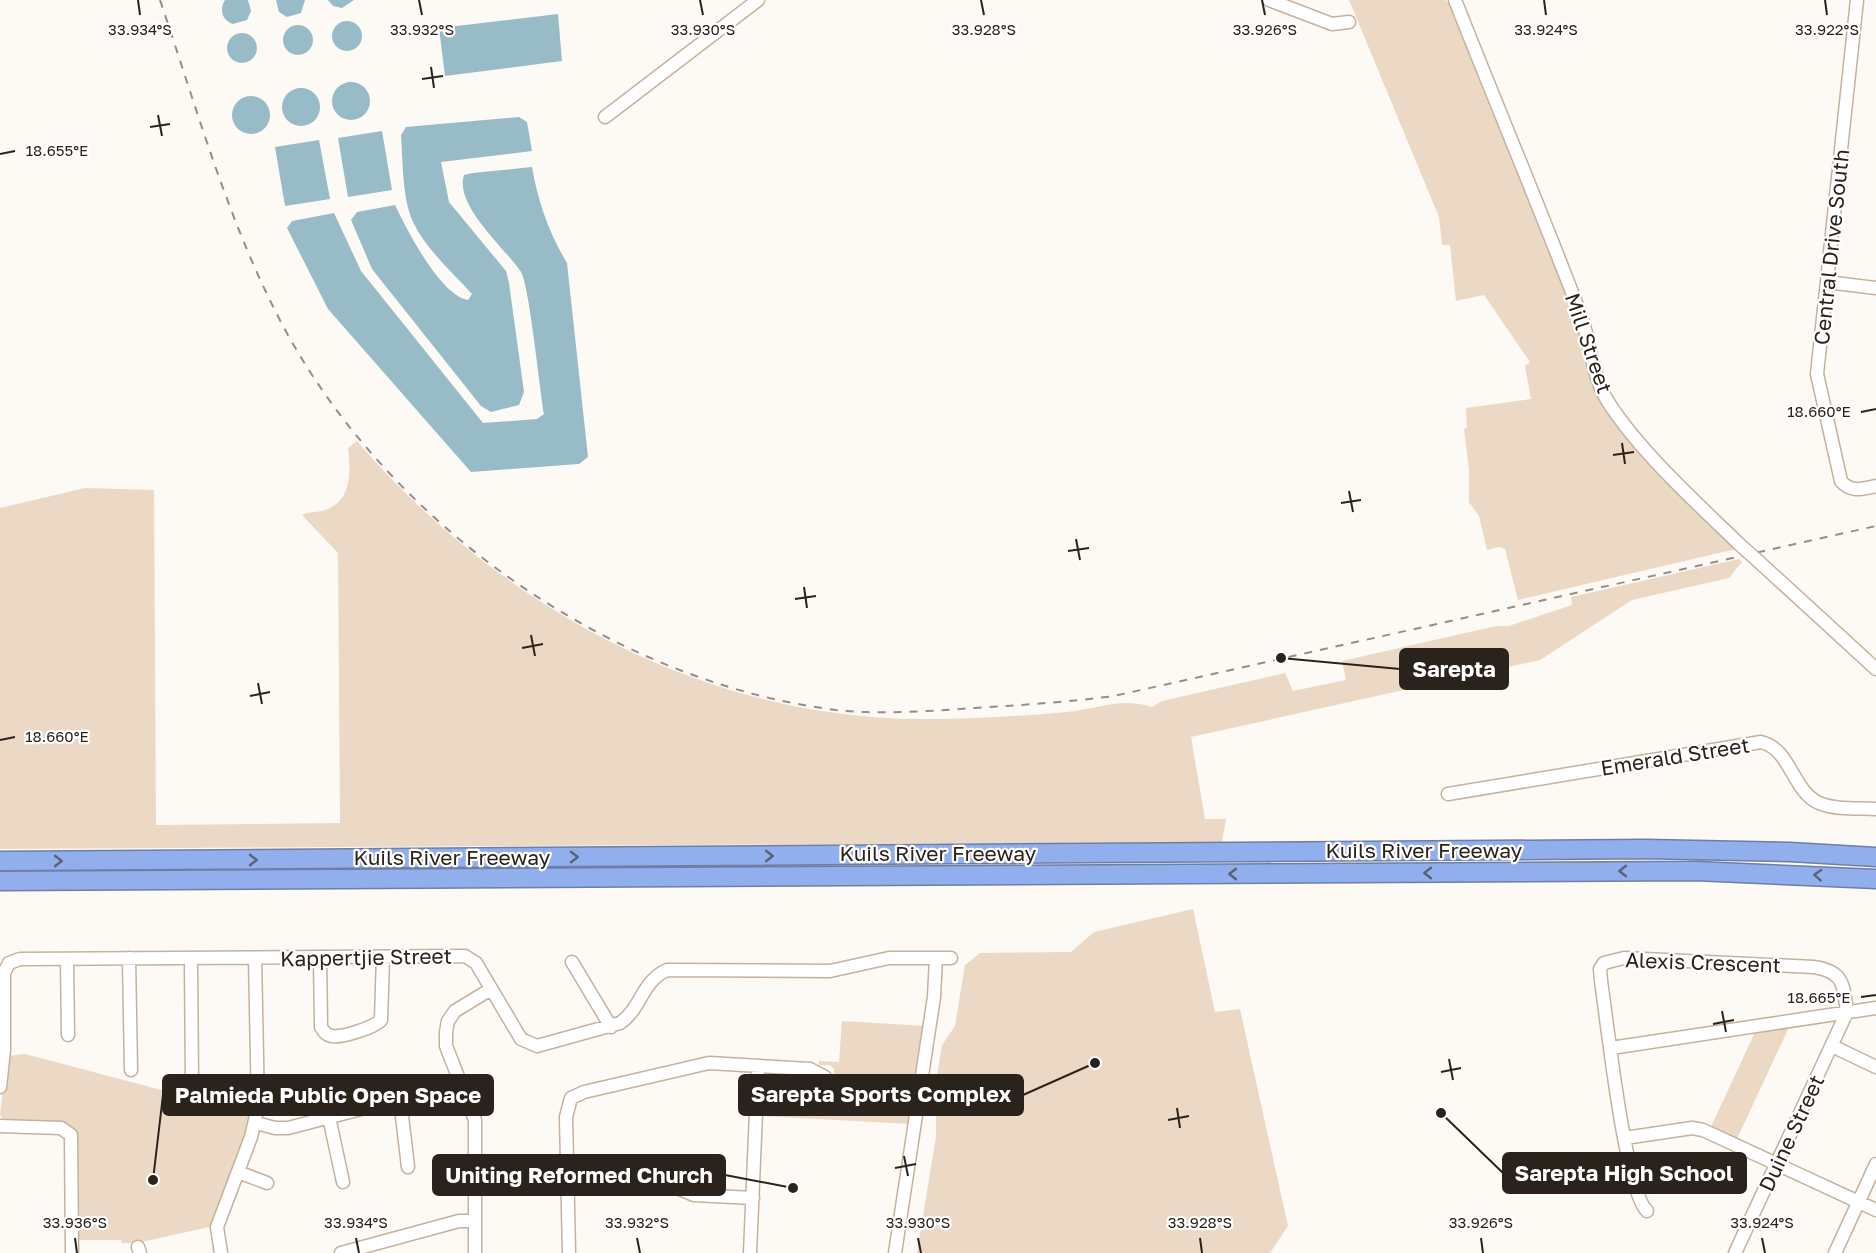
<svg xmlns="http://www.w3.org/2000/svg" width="1876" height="1253" viewBox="0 0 1876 1253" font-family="'Golos Text',sans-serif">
<rect width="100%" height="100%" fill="#fdf9f5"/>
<path fill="#ebd9c5" d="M 1349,0 L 1445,0 L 1450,4 L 1576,319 L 1597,393 L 1614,420 L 1736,549 L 1518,600 L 1505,549 L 1499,547 L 1487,550 L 1479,516 L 1469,502 L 1469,470 L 1464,429 L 1467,428 L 1466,408 L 1531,399 L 1525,366 L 1530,362 L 1484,295 L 1456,301 L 1450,245 L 1442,245 L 1439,217 Z
M 357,441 C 499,607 709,722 931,719 C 976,719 1023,716 1067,712 C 1099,709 1120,697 1152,707 L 1162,701 L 1285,673 L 1293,691 L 1346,680 L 1342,661 L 1496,626 L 1509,626 L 1572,605 L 1571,597 L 1739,559 L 1742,562 L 1729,578 L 1632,600 L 1540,660 L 1191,737 L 1205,819 L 1226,819 L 1222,842 L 0,849 L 0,508 L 85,488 L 154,490 L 156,825 L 340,823 L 338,553 L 302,515 C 309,511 318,513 325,510 C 352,501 351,471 348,448 Z
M 1193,909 L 1215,1012 L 1240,1009 L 1288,1226 L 1270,1253 L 917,1253 L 936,1136 L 936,1082 L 942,1045 L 955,1026 L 965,965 L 980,953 L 1071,952 L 1094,932 Z
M 842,1021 L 926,1026 L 910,1124 L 760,1116 L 762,1077 L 770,1071 L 806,1073 L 820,1085 L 834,1087 L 834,1069 L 830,1065 L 819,1065 L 819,1061 L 839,1062 Z
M 1790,1025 L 1736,1141 L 1710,1129 L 1756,1030 Z
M 25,1054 L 253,1114 L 214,1226 L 137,1243 L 122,1243 L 121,1240 L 75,1240 L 75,1137 L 4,1121 L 0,1115 L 7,1056 Z"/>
<path fill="#98bbc8" d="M 225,0 L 248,0 L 251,11 L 247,20 L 233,24 C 222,20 219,10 225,0 Z
M 276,0 L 305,0 L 301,13 L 287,17 L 279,12 Z
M 328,0 L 354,0 L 342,8 L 333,6 Z
M 558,14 L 562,61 L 445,76 L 439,28 Z
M332 36a15 15 0 1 1 30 0a15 15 0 1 1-30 0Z
M283 40a15 15 0 1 1 30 0a15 15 0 1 1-30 0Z
M227 48a15 15 0 1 1 30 0a15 15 0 1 1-30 0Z
M332 101a19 19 0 1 1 38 0a19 19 0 1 1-38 0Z
M282 107a19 19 0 1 1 38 0a19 19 0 1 1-38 0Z
M232 115a19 19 0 1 1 38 0a19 19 0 1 1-38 0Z
M 519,117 L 527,122 L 532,151 L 441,162 L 449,202 L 506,271 L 509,283 L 524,392 L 519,405 L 491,412 L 481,406 L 372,269 L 351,220 L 357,212 L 395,205 C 407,230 440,295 468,300 L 472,294 C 452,272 426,249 413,222 C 402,197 403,162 401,135 L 406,127 Z
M 382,131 L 392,190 L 348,197 L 338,138 Z
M 319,140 L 330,199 L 285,206 L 275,147 Z
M 532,167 C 538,202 549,233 567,263 L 588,457 L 579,464 L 471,472 L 328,309 L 287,228 L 292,221 L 334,213 L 361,271 L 483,423 L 537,419 L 544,414 C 540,391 529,284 521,272 C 505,248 454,205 464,175 L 473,173 Z"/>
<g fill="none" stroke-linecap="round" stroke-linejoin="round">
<g stroke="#c5b29d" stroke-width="15">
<path id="minor" d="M 1269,0 L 1332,24 L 1349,22
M 1455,0 C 1496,104 1540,208 1580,313 C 1591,342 1591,373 1607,400 C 1637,449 1698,504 1739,544
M 1857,0 L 1817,374 L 1841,481 C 1851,493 1862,489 1876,486
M 605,117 L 758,0
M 1827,282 L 1876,288
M 1757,560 L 1876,669
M 1448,794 L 1761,742 C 1791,749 1792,791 1819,803 C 1836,810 1858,808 1876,809
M 320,957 L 321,1027 C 324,1032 326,1035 332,1036 C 342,1038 375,1027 381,1020 L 383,957
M 129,958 L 131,1070
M 67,959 L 68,1035
M 191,959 L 192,1085
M 572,962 L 611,1027
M 1832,1046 L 1876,1067
M 1611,1048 L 1876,1008
M 0,1087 L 4,1050 L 4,973 L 9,963 L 20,959 L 465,956 L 476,963 L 521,1039 L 537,1046 L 620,1023 C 641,1009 642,981 667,970 L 830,971 L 889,958 L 951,958
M 400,1099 L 408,1167
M 329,1117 L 343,1182
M 256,1123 L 275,1128 L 288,1128 L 461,1083
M 0,1126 L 61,1128 L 71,1135 L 72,1253
M 1625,1138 L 1692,1128 L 1703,1130 L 1876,1210
M 238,1172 L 267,1183
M 677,1188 L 694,1195 L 753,1198
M 1647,1211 C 1625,1191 1607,1020 1601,981 L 1600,969 L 1604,963 L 1624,958 L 1814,967 C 1845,972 1843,985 1847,1012 L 1735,1253
M 138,1247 L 140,1253
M 221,1253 L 217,1227 L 251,1137 L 258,1107 L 255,958
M 341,1253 L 459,1221 L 475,1221
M 475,1253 L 475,1120 L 446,1046 L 446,1032 L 448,1021 L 455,1011 L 491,989
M 569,1253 L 566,1117 L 571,1098 L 584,1092 L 709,1063 L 810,1069 L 825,1077
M 750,1253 L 758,1066
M 895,1253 L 934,997 L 936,958
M 1835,1253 L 1876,1164"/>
</g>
<g stroke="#6e7ea4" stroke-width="21">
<path id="highway" d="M 0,861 L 1646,849 L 1790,852 L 1876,857
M 0,881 L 1695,871 L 1876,879"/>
</g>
<use href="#minor" stroke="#fff" stroke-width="12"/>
<use href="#highway" stroke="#92afed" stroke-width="18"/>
<path stroke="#948e88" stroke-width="2" stroke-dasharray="8 8" stroke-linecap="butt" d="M 160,0 C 197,109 228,222 282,324 C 387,523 611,682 836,710 C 882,715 928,711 975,708 C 1022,705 1068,702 1114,696 L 1876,526"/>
<g stroke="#c5b29d" stroke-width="15" stroke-linecap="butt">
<path id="minor-bridge" d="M 1739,544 L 1757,560"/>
</g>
<use href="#minor-bridge" stroke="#fff" stroke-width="12"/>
</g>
<defs><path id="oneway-chevron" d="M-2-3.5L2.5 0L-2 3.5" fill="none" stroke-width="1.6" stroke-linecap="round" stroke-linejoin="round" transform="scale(1.5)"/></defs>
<g stroke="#596279">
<use href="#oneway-chevron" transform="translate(769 856)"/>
<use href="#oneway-chevron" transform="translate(574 857)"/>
<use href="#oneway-chevron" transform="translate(253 860)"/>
<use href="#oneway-chevron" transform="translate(58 861)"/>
<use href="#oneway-chevron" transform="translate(1623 871) rotate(180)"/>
<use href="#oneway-chevron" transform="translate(1428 873) rotate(180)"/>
<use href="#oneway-chevron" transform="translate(1233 874) rotate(180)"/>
<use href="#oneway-chevron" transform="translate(1818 875) rotate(-177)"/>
</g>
<path fill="none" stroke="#2a231b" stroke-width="2" d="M 138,0 L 140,15M 419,0 L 422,15M 700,0 L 703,15M 981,0 L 984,15M 1262,0 L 1265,15M 1544,0 L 1546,15M 1825,0 L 1827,15M 431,67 L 434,88M 422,79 L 443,76M 158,115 L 162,136M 150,127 L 170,124M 0,154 L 15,151M 1861,412 L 1876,409M 1622,443 L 1625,464M 1613,455 L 1634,452M 1349,491 L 1353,512M 1341,503 L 1361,500M 1076,539 L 1080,560M 1068,551 L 1089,548M 804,587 L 807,608M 795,599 L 816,596M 531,635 L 535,656M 522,648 L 543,644M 258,683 L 262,704M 250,696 L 270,692M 0,740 L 15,737M 1861,997 L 1876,995M 1722,1011 L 1726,1032M 1713,1024 L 1734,1020M 1449,1059 L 1453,1080M 1441,1072 L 1461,1068M 1177,1108 L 1180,1128M 1168,1120 L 1189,1116M 904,1156 L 908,1176M 895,1168 L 916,1164M 75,1238 L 77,1253M 356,1238 L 359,1253M 637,1238 L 640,1253M 918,1238 L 921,1253M 1200,1238 L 1202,1253M 1481,1238 L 1483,1253M 1762,1238 L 1765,1253"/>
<g text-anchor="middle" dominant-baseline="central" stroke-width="4.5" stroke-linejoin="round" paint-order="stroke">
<g font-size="21" fill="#2a231b" stroke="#fff">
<text transform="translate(1831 247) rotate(-84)">Central Drive South</text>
<text transform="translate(1589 343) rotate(71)">Mill Street</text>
<text transform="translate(1675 756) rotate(-9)">Emerald Street</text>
<text x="1424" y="850">Kuils River Freeway</text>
<text x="938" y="853">Kuils River Freeway</text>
<text x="452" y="857">Kuils River Freeway</text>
<text transform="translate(366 957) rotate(-1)">Kappertjie Street</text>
<text transform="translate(1703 962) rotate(2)">Alexis Crescent</text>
<text transform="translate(1791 1133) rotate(-65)">Duine Street</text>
</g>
</g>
<g font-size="15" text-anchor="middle" fill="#2a231b" stroke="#fff" stroke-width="4.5" stroke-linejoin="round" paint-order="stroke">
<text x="140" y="35">33.934°S</text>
<text x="422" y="35">33.932°S</text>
<text x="703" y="35">33.930°S</text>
<text x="984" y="35">33.928°S</text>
<text x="1265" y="35">33.926°S</text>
<text x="1546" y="35">33.924°S</text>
<text x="1827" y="35">33.922°S</text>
<text x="57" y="156">18.655°E</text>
<text x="1819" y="417">18.660°E</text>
<text x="57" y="742">18.660°E</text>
<text x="1819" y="1003">18.665°E</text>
<text x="75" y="1228">33.936°S</text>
<text x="356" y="1228">33.934°S</text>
<text x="637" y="1228">33.932°S</text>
<text x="918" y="1228">33.930°S</text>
<text x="1200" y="1228">33.928°S</text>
<text x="1481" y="1228">33.926°S</text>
<text x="1762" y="1228">33.924°S</text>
</g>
<path fill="none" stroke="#2a231b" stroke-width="2" d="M1281 658L1400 669M1095 1063L1023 1095M153 1180L163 1095M1441 1113L1503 1173M793 1188L725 1175"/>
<g fill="#2a231b" stroke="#fff" stroke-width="2">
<circle cx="1281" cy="658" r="6"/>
<circle cx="1095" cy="1063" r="6"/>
<circle cx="153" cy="1180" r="6"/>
<circle cx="1441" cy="1113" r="6"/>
<circle cx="793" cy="1188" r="6"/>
</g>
<g fill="#2a231b" stroke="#2a231b" stroke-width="2">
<rect x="1400" y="649" width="108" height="40" rx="6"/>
<rect x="739" y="1075" width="284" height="40" rx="6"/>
<rect x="163" y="1075" width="330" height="40" rx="6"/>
<rect x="1503" y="1153" width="243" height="40" rx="6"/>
<rect x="433" y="1155" width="292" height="40" rx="6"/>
</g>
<g font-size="22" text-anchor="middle" font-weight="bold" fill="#fff">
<text x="1454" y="677">Sarepta</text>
<text x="881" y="1102">Sarepta Sports Complex</text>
<text x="328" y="1103">Palmieda Public Open Space</text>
<text x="1624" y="1181">Sarepta High School</text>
<text x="579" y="1183">Uniting Reformed Church</text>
</g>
</svg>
